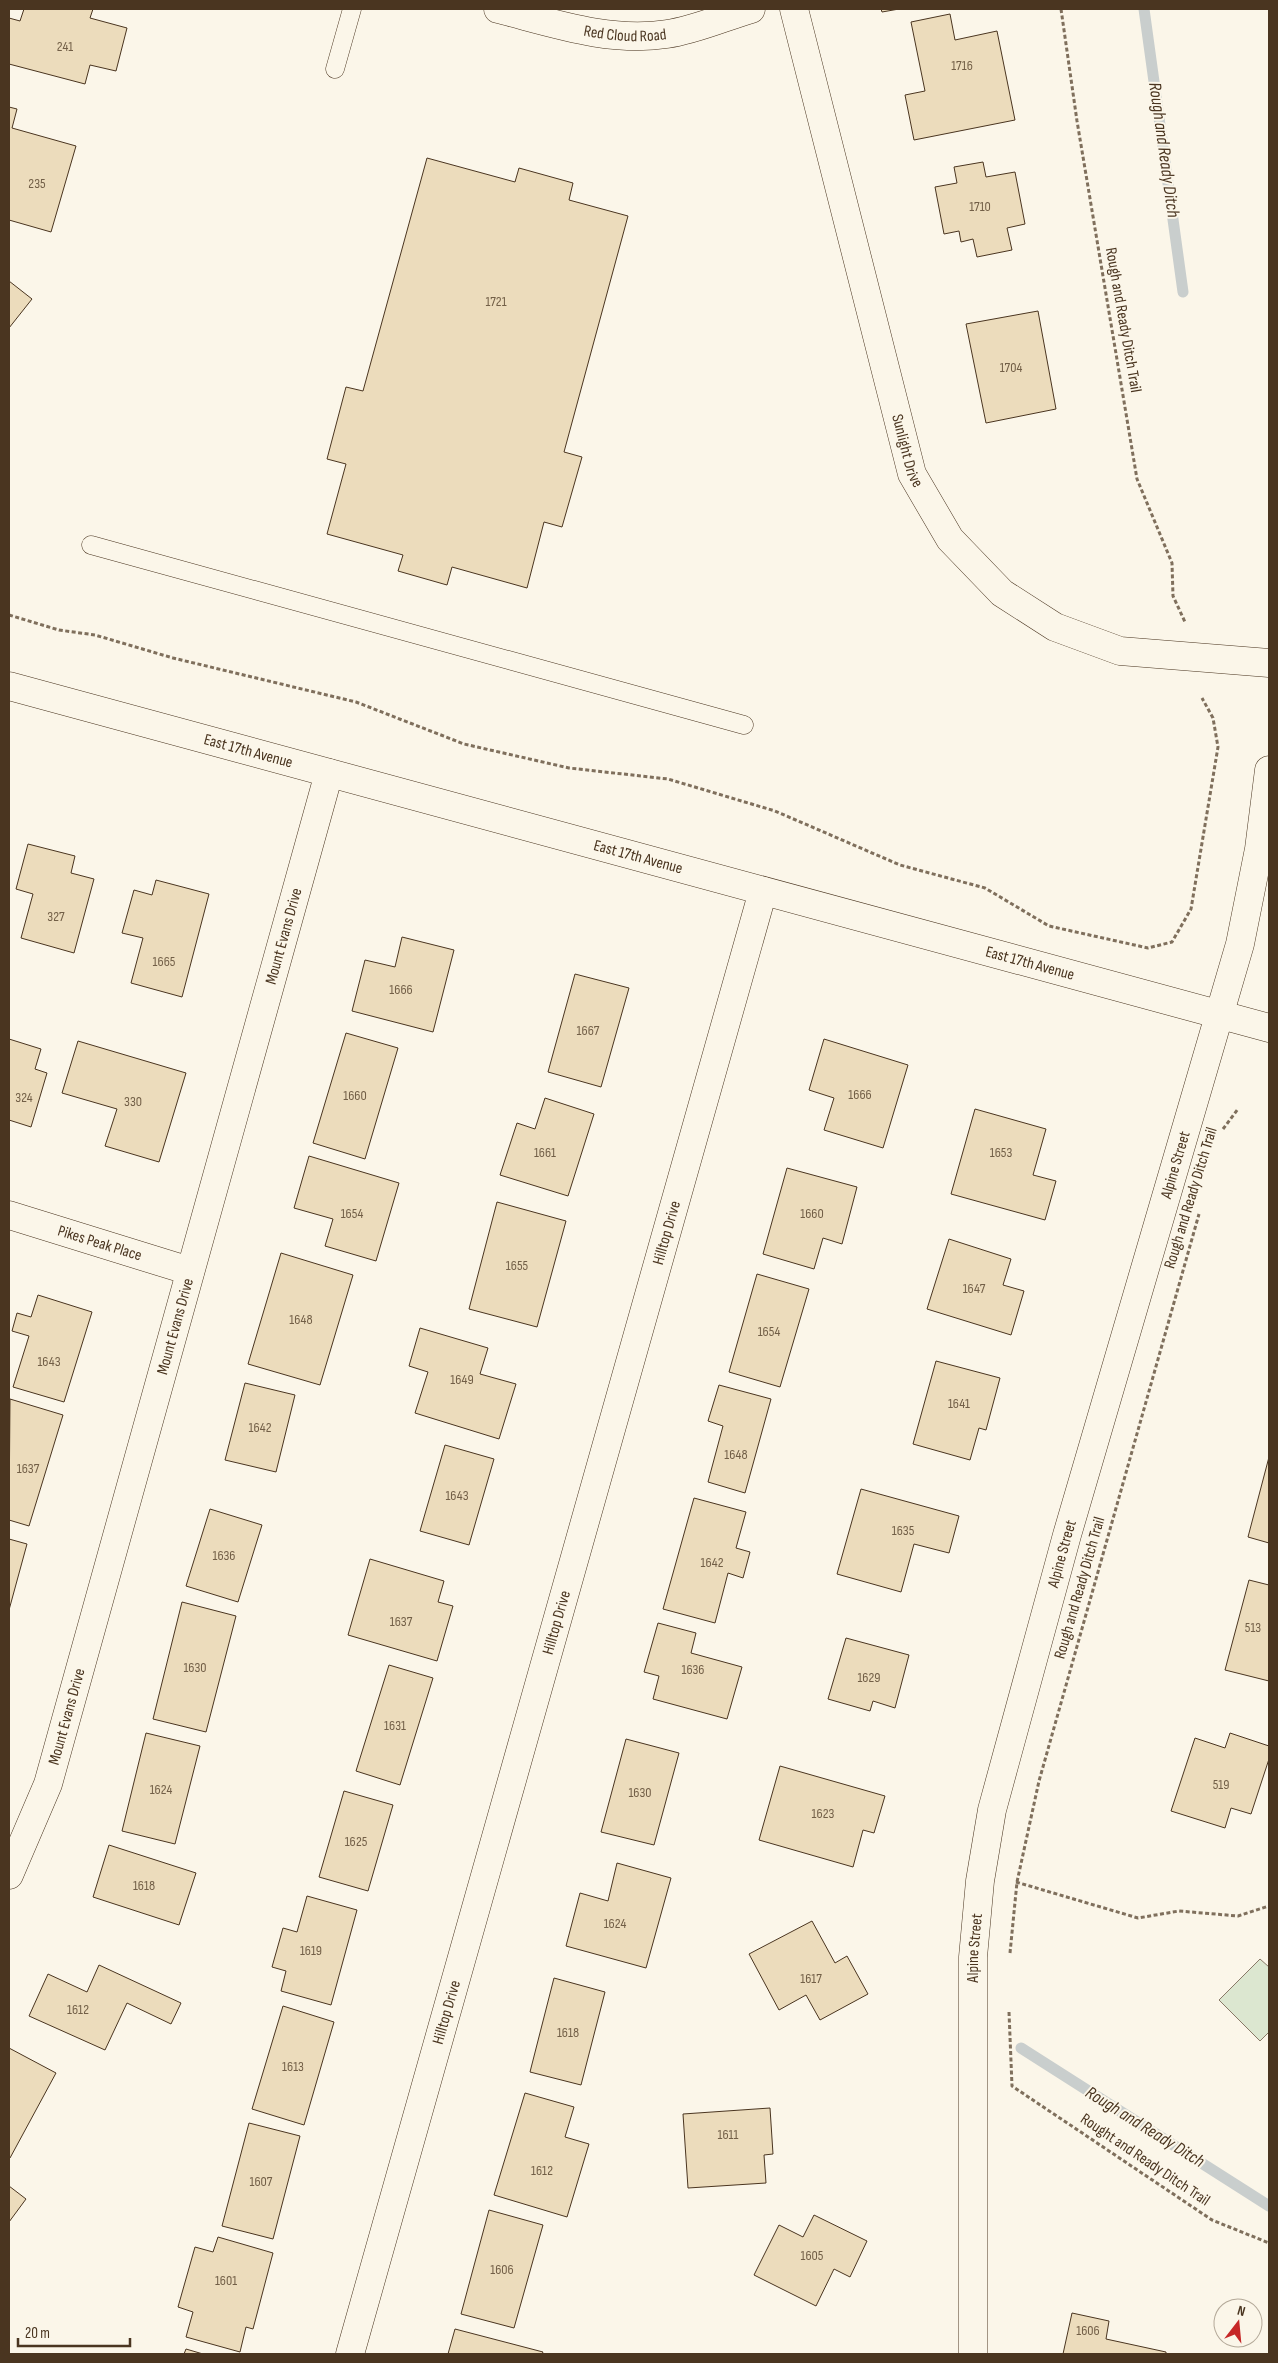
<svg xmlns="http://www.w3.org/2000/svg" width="1278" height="2363" viewBox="0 0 1278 2363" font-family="'Sofia Sans Condensed',sans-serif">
<rect width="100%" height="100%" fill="#fbf6e9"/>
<path fill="#dce7d0" stroke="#887966" d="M 1260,1959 L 1269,1967 L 1269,2032 L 1260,2041 L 1219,2000 Z"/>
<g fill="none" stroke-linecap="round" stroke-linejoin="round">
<path stroke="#c9cecd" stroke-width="11" d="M 1144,9 L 1183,292
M 1021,2048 L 1269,2206"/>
</g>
<path fill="#ecdcbc" stroke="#4a3520" d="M 24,9 L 93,9 L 90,18 L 127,28 L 116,71 L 90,65 L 85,84 L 9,64 L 9,18 L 20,21 Z
M 881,9 L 899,9 L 882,12 Z
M 950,14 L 955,40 L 997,31 L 1015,120 L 914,140 L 905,95 L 925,91 L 911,22 Z
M 9,107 L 17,109 L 12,128 L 76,146 L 51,232 L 9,220 Z
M 427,158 L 515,182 L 519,168 L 573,183 L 569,200 L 628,216 L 564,452 L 582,457 L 562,527 L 544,522 L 527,588 L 452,567 L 447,585 L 398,571 L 403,555 L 327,534 L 346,464 L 327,459 L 346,387 L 363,391 Z
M 983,162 L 986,177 L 1015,172 L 1025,224 L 1007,228 L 1012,250 L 977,257 L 973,239 L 961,242 L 959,231 L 944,234 L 935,187 L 957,183 L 954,167 Z
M 9,281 L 32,299 L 9,328 Z
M 1038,311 L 1056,409 L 986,423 L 966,324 Z
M 28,844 L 75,856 L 71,873 L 94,879 L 74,953 L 21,938 L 33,894 L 16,889 Z
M 156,880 L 209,894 L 182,997 L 131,983 L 143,938 L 122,933 L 134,890 L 152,895 Z
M 402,937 L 454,950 L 433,1032 L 352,1011 L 365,960 L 395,967 Z
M 575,974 L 629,988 L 601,1087 L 548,1072 Z
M 346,1033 L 398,1048 L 365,1159 L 313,1143 Z
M 9,1039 L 41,1049 L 35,1069 L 47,1073 L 31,1127 L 9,1120 Z
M 824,1039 L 908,1065 L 883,1148 L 824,1130 L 834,1098 L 809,1090 Z
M 78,1041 L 186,1073 L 159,1162 L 105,1146 L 117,1109 L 62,1093 Z
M 545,1098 L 594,1114 L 568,1196 L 500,1175 L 517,1123 L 535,1129 Z
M 975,1109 L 1046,1129 L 1033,1175 L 1056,1181 L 1045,1220 L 951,1194 Z
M 309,1156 L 399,1183 L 376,1261 L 325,1246 L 333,1219 L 294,1208 Z
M 787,1168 L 857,1187 L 842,1244 L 823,1238 L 814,1269 L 763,1254 Z
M 497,1202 L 566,1221 L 537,1327 L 469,1309 Z
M 949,1239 L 1011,1259 L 1003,1285 L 1024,1291 L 1011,1335 L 927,1309 Z
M 281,1253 L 353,1275 L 320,1385 L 248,1364 Z
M 757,1274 L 809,1289 L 780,1387 L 729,1372 Z
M 38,1295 L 92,1312 L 64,1402 L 13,1387 L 29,1336 L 12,1331 L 17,1313 L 31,1317 Z
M 420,1328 L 488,1348 L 480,1374 L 516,1384 L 499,1439 L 415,1413 L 428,1372 L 409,1366 Z
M 936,1361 L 1000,1378 L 986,1430 L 979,1428 L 970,1460 L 913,1444 Z
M 245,1383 L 295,1395 L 276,1472 L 225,1460 Z
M 719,1385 L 771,1399 L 745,1493 L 708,1482 L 723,1426 L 708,1421 Z
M 10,1399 L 63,1415 L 29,1526 L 9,1520 Z
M 445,1445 L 494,1459 L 469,1545 L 420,1531 Z
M 1269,1457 L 1269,1543 L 1248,1537 Z
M 861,1489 L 959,1516 L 949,1553 L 914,1544 L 901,1592 L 837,1574 Z
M 694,1498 L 746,1512 L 736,1548 L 750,1552 L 743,1578 L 728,1573 L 715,1623 L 663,1609 Z
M 210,1509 L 262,1525 L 238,1602 L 186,1586 Z
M 9,1539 L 27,1544 L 9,1610 Z
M 370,1559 L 444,1581 L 438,1602 L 453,1606 L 437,1661 L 348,1635 Z
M 1249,1580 L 1269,1585 L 1269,1681 L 1225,1670 Z
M 182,1602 L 236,1616 L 206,1732 L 153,1719 Z
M 658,1623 L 696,1633 L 691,1653 L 742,1667 L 727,1719 L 653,1699 L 659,1676 L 644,1672 Z
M 846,1638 L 909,1655 L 895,1708 L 873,1701 L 870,1711 L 828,1699 Z
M 389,1665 L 433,1678 L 400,1785 L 356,1771 Z
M 146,1733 L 200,1746 L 175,1844 L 122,1831 Z
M 1230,1733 L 1269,1746 L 1269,1759 L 1251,1814 L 1231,1808 L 1225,1828 L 1171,1811 L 1195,1738 L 1225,1748 Z
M 626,1739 L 679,1753 L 654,1845 L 601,1832 Z
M 780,1766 L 885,1796 L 874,1833 L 863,1830 L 853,1867 L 759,1840 Z
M 344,1791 L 393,1805 L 368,1891 L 319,1877 Z
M 109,1845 L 196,1873 L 179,1925 L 93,1897 Z
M 617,1863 L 671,1878 L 646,1968 L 566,1946 L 580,1893 L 608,1901 Z
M 307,1896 L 357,1910 L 331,2005 L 281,1991 L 286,1971 L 272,1967 L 283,1928 L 297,1932 Z
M 812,1921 L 835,1963 L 847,1956 L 868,1994 L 820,2020 L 806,1995 L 779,2010 L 749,1954 Z
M 99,1965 L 181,2003 L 171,2024 L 127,2003 L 105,2050 L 29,2016 L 48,1974 L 87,1992 Z
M 554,1978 L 605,1992 L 581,2085 L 530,2072 Z
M 283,2006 L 334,2022 L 304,2125 L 252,2109 Z
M 9,2048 L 56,2073 L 10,2158 L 9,2158 Z
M 525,2093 L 574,2107 L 565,2137 L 589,2144 L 567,2217 L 494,2195 Z
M 770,2108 L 773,2154 L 764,2155 L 766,2183 L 688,2188 L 683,2114 Z
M 249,2123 L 300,2136 L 273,2239 L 222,2226 Z
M 9,2186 L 26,2199 L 9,2222 Z
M 489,2210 L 543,2225 L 514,2328 L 461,2314 Z
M 814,2215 L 867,2241 L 850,2277 L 834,2269 L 816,2306 L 754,2275 L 779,2225 L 803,2237 Z
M 218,2237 L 273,2253 L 253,2329 L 246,2327 L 240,2352 L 186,2337 L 193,2312 L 178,2307 L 195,2247 L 213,2252 Z
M 1072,2313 L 1109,2321 L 1106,2339 L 1166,2352 L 1166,2354 L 1063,2354 Z
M 455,2329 L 543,2352 L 542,2354 L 448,2354 Z
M 186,2349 L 203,2354 L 184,2354 Z"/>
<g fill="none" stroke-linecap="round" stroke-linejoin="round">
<g stroke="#4a3520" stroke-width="19">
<path id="service" d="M 335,69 L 352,9
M 91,545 L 744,725"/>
</g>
<g stroke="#4a3520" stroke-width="29">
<g id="minor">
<path id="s1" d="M 498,9 C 553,23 610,43 667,34 C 695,30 724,17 751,9"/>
<path id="s2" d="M 794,9 L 912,474 L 950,539 L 1002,593 L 1055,627 L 1120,651 L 1269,663"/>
<path id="s3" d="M 9,1215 L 190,1271"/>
<path id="s4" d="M 9,1875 L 48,1784 L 329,773"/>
<path id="s5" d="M 350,2354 L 763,891"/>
</g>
</g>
<g stroke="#4a3520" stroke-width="29">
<g id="tertiary">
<path id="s6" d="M 973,2354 L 973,1957 L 980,1881 L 992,1810 L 1067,1535 L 1240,944 L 1259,849 L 1269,770"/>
</g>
</g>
<g stroke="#4a3520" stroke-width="29">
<g id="secondary">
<path id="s7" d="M 9,686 L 1269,1028"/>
</g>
</g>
<path stroke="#7f6f5c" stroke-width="3" stroke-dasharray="4 2.5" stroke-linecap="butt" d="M 1061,9 L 1077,121 L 1137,479 L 1172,563 L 1173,596 L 1185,622
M 9,615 L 59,630 L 95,635 L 173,658 L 356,702 L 464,744 L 569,768 L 668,779 L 775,811 L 900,865 L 985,888 L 1049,926 L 1148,948 L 1172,942 L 1191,909 L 1218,747 L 1213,718 L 1202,698
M 1223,1129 L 1238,1109
M 1016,1882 L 1138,1918 L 1179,1911 L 1238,1916 L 1269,1906
M 1010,1953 L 1017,1882 L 1039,1781 L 1199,1214
M 1009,2012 L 1012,2086 L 1212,2220 L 1269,2243"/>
<use href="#service" stroke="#fbf6e9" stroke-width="18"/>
<use href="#minor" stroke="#fbf6e9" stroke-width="28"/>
<use href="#tertiary" stroke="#fbf6e9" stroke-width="28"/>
<use href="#secondary" stroke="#fbf6e9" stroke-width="28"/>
</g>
<g text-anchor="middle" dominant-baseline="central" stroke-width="4" stroke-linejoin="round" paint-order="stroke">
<g font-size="14" fill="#725f47">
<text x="65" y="46">241</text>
<text x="962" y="65">1716</text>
<text x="37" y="183">235</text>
<text x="980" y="206">1710</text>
<text x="496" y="301">1721</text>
<text x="1011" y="367">1704</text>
<text x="56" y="916">327</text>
<text x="164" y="961">1665</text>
<text x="401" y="989">1666</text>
<text x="588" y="1030">1667</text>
<text x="860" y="1094">1666</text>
<text x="355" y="1095">1660</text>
<text x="24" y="1097">324</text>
<text x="133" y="1101">330</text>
<text x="545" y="1152">1661</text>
<text x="1001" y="1152">1653</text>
<text x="352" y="1213">1654</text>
<text x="812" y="1213">1660</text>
<text x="517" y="1265">1655</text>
<text x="974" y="1288">1647</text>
<text x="301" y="1319">1648</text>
<text x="769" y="1331">1654</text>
<text x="49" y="1361">1643</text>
<text x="462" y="1379">1649</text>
<text x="959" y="1403">1641</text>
<text x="260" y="1427">1642</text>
<text x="736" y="1454">1648</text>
<text x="28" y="1468">1637</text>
<text x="457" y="1495">1643</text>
<text x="903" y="1530">1635</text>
<text x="224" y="1555">1636</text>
<text x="712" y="1562">1642</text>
<text x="401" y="1621">1637</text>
<text x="1253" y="1627">513</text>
<text x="195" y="1667">1630</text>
<text x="693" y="1669">1636</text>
<text x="869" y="1677">1629</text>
<text x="395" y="1725">1631</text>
<text x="1221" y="1784">519</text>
<text x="161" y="1789">1624</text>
<text x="640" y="1792">1630</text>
<text x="823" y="1813">1623</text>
<text x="356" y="1841">1625</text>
<text x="144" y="1885">1618</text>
<text x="615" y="1923">1624</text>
<text x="311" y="1950">1619</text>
<text x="811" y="1978">1617</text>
<text x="78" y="2009">1612</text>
<text x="568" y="2032">1618</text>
<text x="293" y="2066">1613</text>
<text x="728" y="2134">1611</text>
<text x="542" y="2170">1612</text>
<text x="261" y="2181">1607</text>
<text x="812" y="2255">1605</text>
<text x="502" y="2269">1606</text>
<text x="226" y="2280">1601</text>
<text x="1088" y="2330">1606</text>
</g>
<g font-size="16" fill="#4a3520" stroke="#fbf6e9">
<text stroke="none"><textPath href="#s1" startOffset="130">Red Cloud Road</textPath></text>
<text transform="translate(1123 320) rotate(80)">Rough and Ready Ditch Trail</text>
<text stroke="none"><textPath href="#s2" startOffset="456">Sunlight Drive</textPath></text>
<text stroke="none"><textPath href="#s7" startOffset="248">East 17th Avenue</textPath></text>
<text stroke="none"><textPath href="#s7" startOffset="652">East 17th Avenue</textPath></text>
<text stroke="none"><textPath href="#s4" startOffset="979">Mount Evans Drive</textPath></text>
<text stroke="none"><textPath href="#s7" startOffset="1058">East 17th Avenue</textPath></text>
<text stroke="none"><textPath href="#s6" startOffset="1216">Alpine Street</textPath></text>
<text transform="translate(1191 1198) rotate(-73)">Rough and Ready Ditch Trail</text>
<text stroke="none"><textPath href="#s5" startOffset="1165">Hilltop Drive</textPath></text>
<text stroke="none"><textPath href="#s3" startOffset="95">Pikes Peak Place</textPath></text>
<text stroke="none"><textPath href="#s4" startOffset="574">Mount Evans Drive</textPath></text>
<text stroke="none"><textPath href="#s6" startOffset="811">Alpine Street</textPath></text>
<text transform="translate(1080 1588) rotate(-74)">Rough and Ready Ditch Trail</text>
<text stroke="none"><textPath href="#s5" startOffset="760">Hilltop Drive</textPath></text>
<text stroke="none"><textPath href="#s4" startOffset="169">Mount Evans Drive</textPath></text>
<text stroke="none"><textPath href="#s6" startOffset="406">Alpine Street</textPath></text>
<text stroke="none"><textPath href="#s5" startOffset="355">Hilltop Drive</textPath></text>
<text transform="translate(1145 2160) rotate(34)">Rought and Ready Ditch Trail</text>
</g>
<g font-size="18" font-style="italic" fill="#4a3520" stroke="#fbf6e9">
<text transform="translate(1164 150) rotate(82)">Rough and Ready Ditch</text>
<text transform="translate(1145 2127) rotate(32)">Rough and Ready Ditch</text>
</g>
</g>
<rect width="1278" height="2363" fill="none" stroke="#4a3520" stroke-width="20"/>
<g transform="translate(1238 2323) rotate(16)"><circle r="24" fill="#fbf6e9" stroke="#b4a999"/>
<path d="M0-4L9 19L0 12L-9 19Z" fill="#c62828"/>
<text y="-8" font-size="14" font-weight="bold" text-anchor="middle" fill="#4a3520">N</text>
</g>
<path d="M18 2338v8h112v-8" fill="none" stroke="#4a3520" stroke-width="2.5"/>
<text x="25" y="2338" font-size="15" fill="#4a3520" stroke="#fbf6e9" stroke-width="4" paint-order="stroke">20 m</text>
</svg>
